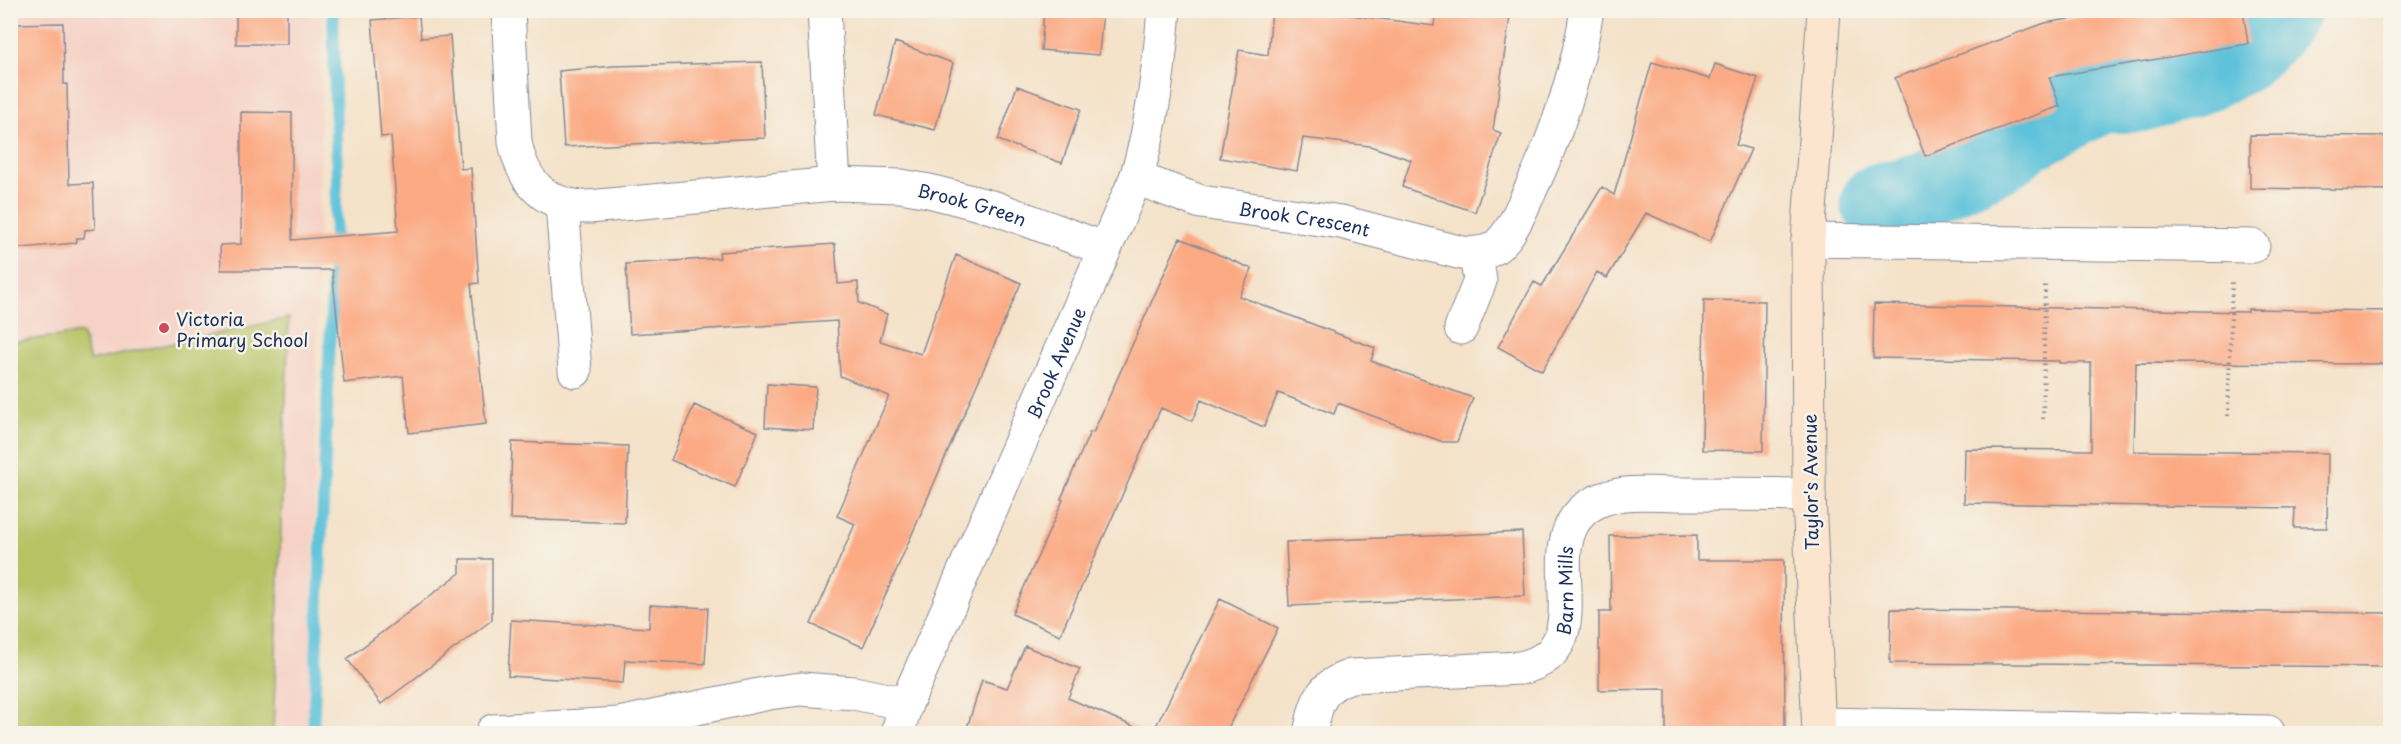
<svg xmlns="http://www.w3.org/2000/svg" width="2401" height="744" viewBox="0 0 2401 744" font-family="'Playpen Sans',sans-serif">
<rect width="100%" height="100%" fill="#f7f3e8"/>
<filter id="ink" filterUnits="userSpaceOnUse"><feTurbulence type="fractalNoise" baseFrequency=".0167" numOctaves="2"/><feDisplacementMap in="SourceGraphic" scale="12" xChannelSelector="R" yChannelSelector="G"/><feConvolveMatrix kernelMatrix="1 2 1 2 8 2 1 2 1" color-interpolation-filters="sRGB"/></filter>
<filter id="wash" filterUnits="userSpaceOnUse"><feTurbulence type="fractalNoise" baseFrequency=".008" numOctaves="4" result="noise"/><feDisplacementMap in="SourceGraphic" scale="24" xChannelSelector="R" yChannelSelector="G"/><feGaussianBlur stdDeviation="1.35" result="paint"/><feColorMatrix in="noise" values="0 0 0 0 0 0 0 0 0 0 0 0 0 0 0 0 0 1.4 0 .05"/><feComposite in="paint" operator="in"/></filter>
<g filter="url(#wash)">
<rect width="100%" height="100%" fill="#f4e2c9"/>
<path fill="#f6d1c5" d="M 10,11 L 323,11 L 310,733 L 11,733 Z"/>
<path fill="#b5c365" stroke="#687962" stroke-width="1.5" d="M 289,318 L 273,733 L 11,733 L 11,342 L 82,333 L 90,361 Z"/>
<g fill="none" stroke-linecap="round" stroke-linejoin="round">
<path stroke="#5dc2da" stroke-width="12" d="M 313,734 L 337,179 L 333,10"/>
<path stroke="#5dc2da" stroke-width="75" d="M 1878,202 L 1925,189 L 1998,156 L 2026,135 L 2100,96 L 2138,95 L 2196,78 L 2238,58 L 2264,35 L 2283,10"/>
</g>
<g id="blocks">
<path fill="#fbaa84" d="M 236,10 L 287,10 L 287,44 L 236,44 Z
M 1044,10 L 1103,10 L 1099,55 L 1041,50 Z
M 1272,10 L 1313,10 L 1434,26 L 1436,10 L 1511,10 L 1493,130 L 1501,133 L 1475,212 L 1402,187 L 1411,160 L 1370,146 L 1303,138 L 1297,171 L 1220,158 L 1239,50 L 1268,55 Z
M 2122,10 L 2243,10 L 2248,44 L 2049,77 L 2060,106 L 1925,156 L 1895,78 L 2045,23 Z
M 419,16 L 421,38 L 450,36 L 461,169 L 471,168 L 479,283 L 471,284 L 486,424 L 409,433 L 403,376 L 344,383 L 332,270 L 221,270 L 220,245 L 241,244 L 241,112 L 292,113 L 292,240 L 398,231 L 391,136 L 381,137 L 372,20 Z
M 63,23 L 64,84 L 67,84 L 69,184 L 93,183 L 95,229 L 85,230 L 84,238 L 77,238 L 76,243 L 10,249 L 10,24 Z
M 895,42 L 953,63 L 935,130 L 876,115 Z
M 762,62 L 765,138 L 564,147 L 559,71 L 614,66 Z
M 1652,62 L 1710,79 L 1715,64 L 1758,78 L 1736,145 L 1751,149 L 1710,242 L 1646,213 L 1607,278 L 1597,272 L 1542,371 L 1498,347 L 1534,282 L 1542,286 L 1602,187 L 1614,195 Z
M 1017,86 L 1081,109 L 1062,163 L 998,140 Z
M 2250,135 L 2391,136 L 2391,190 L 2250,188 Z
M 1180,238 L 1252,269 L 1239,296 L 1375,348 L 1371,361 L 1473,398 L 1457,442 L 1443,442 L 1338,403 L 1334,414 L 1278,393 L 1264,427 L 1201,400 L 1192,421 L 1161,408 L 1060,635 L 1012,614 L 1063,500 L 1061,499 L 1090,432 L 1093,433 Z
M 835,244 L 838,284 L 858,282 L 859,303 L 887,314 L 880,341 L 921,354 L 956,255 L 1021,283 L 863,647 L 811,624 L 855,524 L 837,516 L 889,396 L 840,376 L 837,321 L 630,334 L 626,264 L 720,258 L 719,252 Z
M 1704,300 L 1765,301 L 1763,451 L 1702,450 Z
M 1874,304 L 2248,312 L 2248,309 L 2391,311 L 2391,364 L 2136,363 L 2134,451 L 2328,453 L 2327,528 L 2294,528 L 2295,508 L 1964,503 L 1965,449 L 2091,450 L 2091,363 L 2059,363 L 2059,361 L 1873,358 Z
M 767,384 L 816,387 L 813,430 L 765,427 Z
M 694,405 L 758,432 L 735,487 L 671,460 Z
M 512,442 L 628,446 L 625,523 L 510,519 Z
M 1522,532 L 1525,596 L 1289,606 L 1286,542 Z
M 1697,535 L 1697,560 L 1784,560 L 1785,734 L 1666,734 L 1666,689 L 1599,690 L 1599,612 L 1611,612 L 1610,536 Z
M 460,559 L 492,559 L 492,620 L 381,704 L 347,659 L 460,573 Z
M 1220,599 L 1278,628 L 1225,734 L 1152,734 Z
M 650,605 L 708,608 L 705,664 L 625,660 L 623,683 L 508,676 L 511,620 L 649,628 Z
M 1891,609 L 2391,613 L 2391,667 L 1890,663 Z
M 1025,646 L 1080,669 L 1068,698 L 1151,734 L 965,734 L 982,680 L 1007,688 Z"/>
</g>
</g>
<g filter="url(#ink)">
<use href="#blocks" fill-opacity="0" stroke="#888894" stroke-width="1.5"/>
<g fill="none" stroke-linecap="round" stroke-linejoin="round">
<g stroke="#888894" stroke-width="35">
<g id="street">
<path id="s1" d="M 508,10 L 515,142 C 523,183 546,207 589,207 L 834,184 L 901,186 L 929,191 L 995,208 L 1105,249"/>
<path d="M 824,10 L 834,184"/>
<path id="s2" d="M 1136,178 L 1201,202 L 1341,222 L 1462,253 C 1474,254 1487,254 1497,246 C 1512,233 1520,212 1528,195 C 1556,137 1577,74 1587,10"/>
<path d="M 562,204 L 575,371"/>
<path d="M 1808,240 L 2253,246"/>
<path d="M 1461,328 L 1480,281 L 1476,254"/>
<path d="M 1819,724 L 2268,732"/>
<path d="M 493,731 L 619,724 L 769,693 L 801,689 L 854,693 L 906,704"/>
<path id="s3" d="M 897,734 L 906,704 L 1136,178 C 1153,123 1159,68 1164,10"/>
<path id="s4" d="M 1310,734 C 1316,704 1319,686 1351,676 L 1520,668 C 1613,648 1519,530 1603,499 C 1627,490 1655,494 1680,494 C 1723,494 1766,494 1809,495"/>
</g>
</g>
<g stroke="#888894" stroke-width="35">
<path id="secondary" d="M 1819,734 L 1809,495 L 1808,240 L 1824,10"/>
</g>
<path stroke="#888894" stroke-width="4" stroke-dasharray="1.5 4.5" stroke-linecap="butt" d="M 2228,416 L 2232,282
M 2043,419 L 2045,281"/>
<use href="#street" stroke="#fff" stroke-width="33"/>
<use href="#secondary" stroke="#fbe5cf" stroke-width="33"/>
</g>
</g>
<circle fill="#d1495b" stroke="#f7f3e8" stroke-width="2" cx="164" cy="328" r="6"/>
<g text-anchor="middle" dominant-baseline="central" stroke-width="5" stroke-linejoin="round" paint-order="stroke">
<g font-size="18" fill="#1b2f5e" stroke="#f7f3e8">
<text stroke="none"><textPath href="#s1" startOffset="627">Brook Green</textPath></text>
<text stroke="none"><textPath href="#s2" startOffset="174">Brook Crescent</textPath></text>
<text stroke="none"><textPath href="#s3" startOffset="404">Brook Avenue</textPath></text>
<text transform="translate(1810 482) rotate(-91)">Taylor's Avenue</text>
<text stroke="none"><textPath href="#s4" startOffset="346">Barn Mills</textPath></text>
</g>
<g font-size="18" fill="#1b2f5e" stroke="#f7f3e8" text-anchor="start">
<text x="176" y="318">Victoria<tspan x="176" dy="21">Primary School</tspan></text>
</g>
</g>
<rect width="2401" height="744" fill="none" stroke="#f7f3e8" stroke-width="36"/>
</svg>
